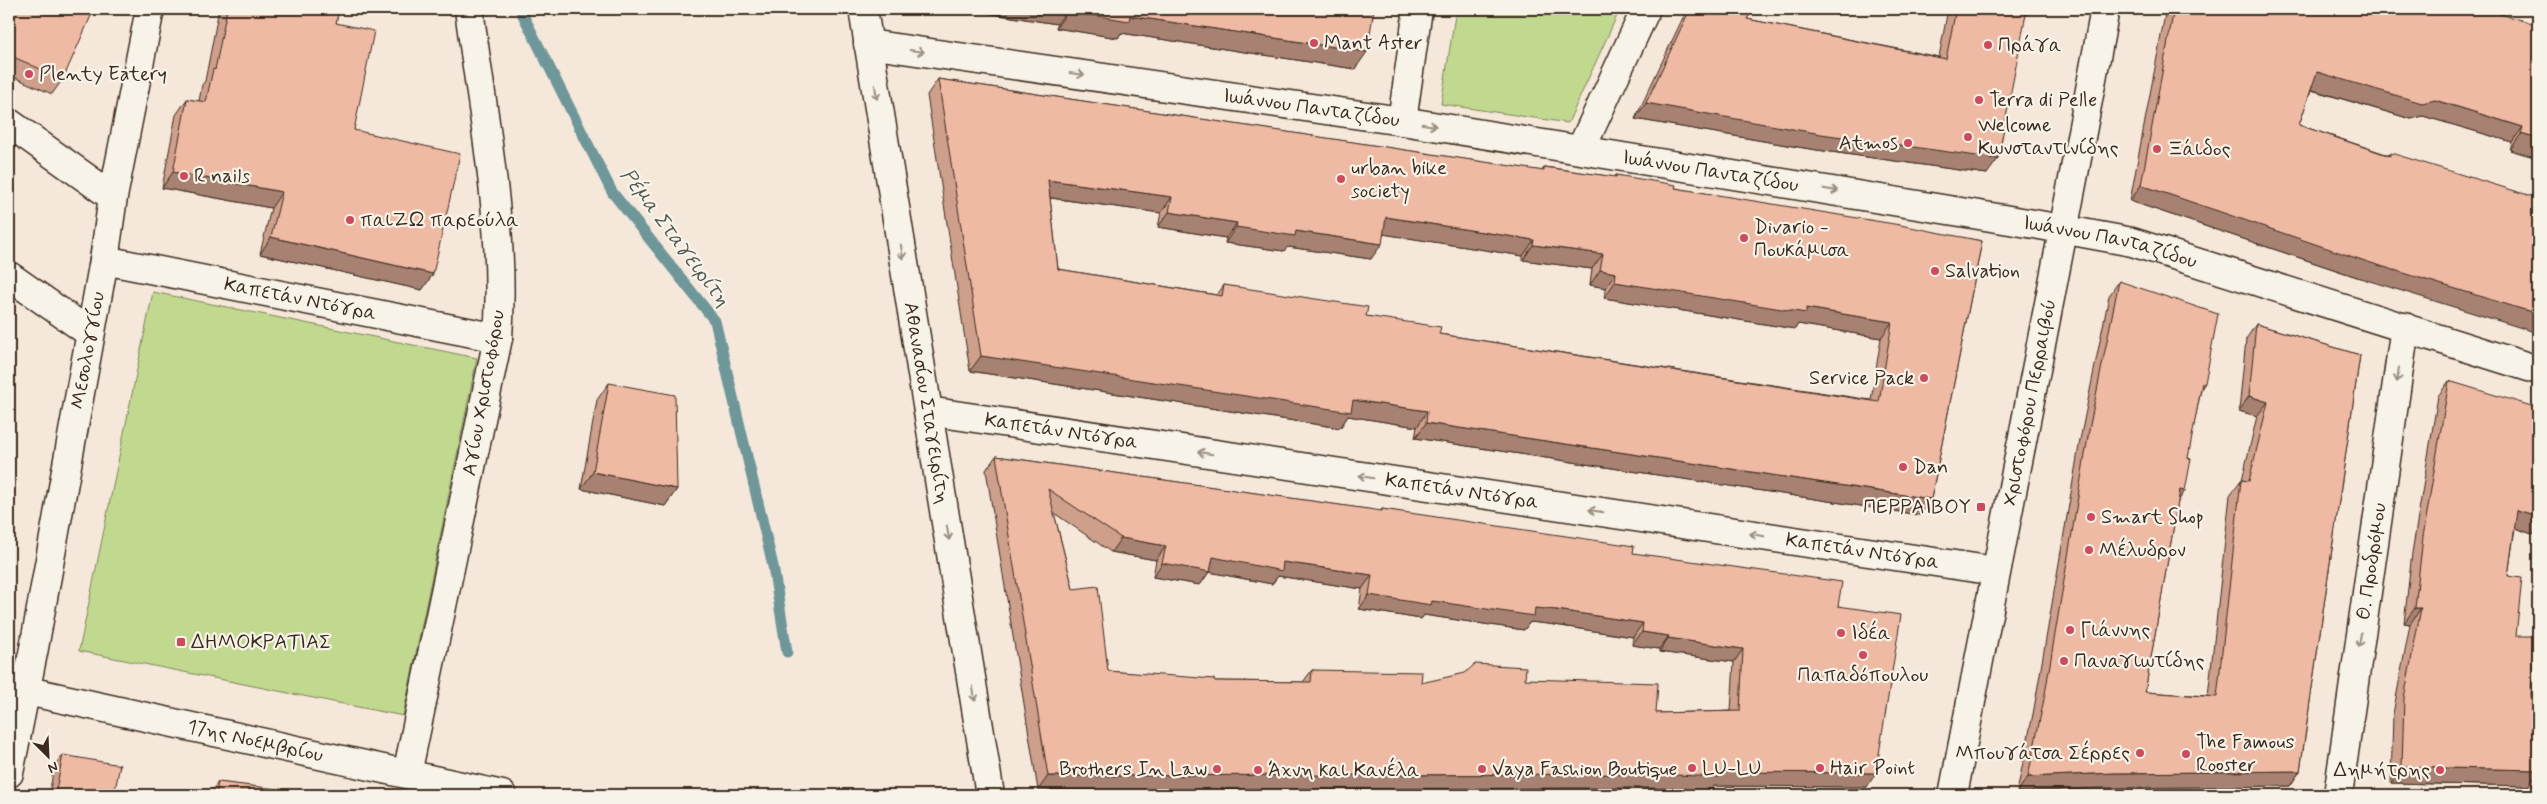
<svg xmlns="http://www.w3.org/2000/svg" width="2547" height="804" viewBox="0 0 2547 804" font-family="Mynerve,sans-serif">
<rect width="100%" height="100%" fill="#f5e8da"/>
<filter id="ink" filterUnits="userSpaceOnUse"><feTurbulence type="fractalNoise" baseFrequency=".02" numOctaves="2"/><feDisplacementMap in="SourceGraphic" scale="10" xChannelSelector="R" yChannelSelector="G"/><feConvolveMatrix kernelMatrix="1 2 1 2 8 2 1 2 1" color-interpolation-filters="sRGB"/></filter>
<g filter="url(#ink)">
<path fill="#c1d98f" stroke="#7e8256" d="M 1456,9 L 1620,9 L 1568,123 L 1441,104 Z
M 153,292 L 477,358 L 403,716 L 79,651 Z"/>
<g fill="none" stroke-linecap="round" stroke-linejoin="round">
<path stroke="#6e979a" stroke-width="11" d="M 520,9 L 612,192 L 715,321 L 773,566 L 787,652"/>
<g stroke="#3b2a1e" stroke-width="31">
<path id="pedestrian" d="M 469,9 C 483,117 506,228 498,338
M 9,123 L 113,197
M 104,260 L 113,197 L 150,9"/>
</g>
<g stroke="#3b2a1e" stroke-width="31">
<g id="minor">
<path id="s1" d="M 868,44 L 1402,121 L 2034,224 L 2132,242 L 2538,370"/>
<path d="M 1402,121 L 1418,9"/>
<path d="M 1581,149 L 1646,9"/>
<path d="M 9,276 L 90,333"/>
<path id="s2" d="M 928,411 L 1995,571"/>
<path id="s3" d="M 9,773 L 34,648 L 104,260 L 498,338 L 407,774"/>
<path id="s4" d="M 2338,795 L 2405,327"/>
</g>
</g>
<g stroke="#3b2a1e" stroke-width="31">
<g id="tertiary">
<path id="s5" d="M 863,9 L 990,795"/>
<path id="s6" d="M 9,687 L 502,795"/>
<path id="s7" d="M 1953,795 C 2003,533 2057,271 2105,9"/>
</g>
</g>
<use href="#pedestrian" stroke="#f7f3e8" stroke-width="28"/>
<use href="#minor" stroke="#f7f3e8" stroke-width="28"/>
<use href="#tertiary" stroke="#f7f3e8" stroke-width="28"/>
</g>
<path fill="#cea08c" stroke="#3b2a1e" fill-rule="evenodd" d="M 9,9 L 63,79 L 52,94 L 9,75 Z
M 219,9 L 339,9 L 336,23 L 354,130 L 433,274 L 422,290 L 260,254 L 271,208 L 162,188 L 176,115 L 187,99 L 199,101 L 202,85 L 205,81 Z
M 953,9 L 1374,9 L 1355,69 L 1121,33 L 1118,38 L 1056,28 L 1057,24 L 974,11 Z
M 1687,9 L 1753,9 L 1747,19 L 1939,57 L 1948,9 L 2027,9 L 1987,174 L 1810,149 L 1635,119 Z
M 2166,9 L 2483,9 L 2538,158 L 2510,150 L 2512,142 L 2423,116 L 2411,119 L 2311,90 L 2299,125 L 2389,155 L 2391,153 L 2360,278 L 2130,201 Z
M 938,79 L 1542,171 L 1544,167 L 1615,177 L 1616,175 L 1675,188 L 1982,241 L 1931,499 L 1920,515 L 1415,438 L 1417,427 L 1348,416 L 1340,428 L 970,371 L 927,95 ZM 1050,198 L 1161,213 L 1158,227 L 1226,238 L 1225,243 L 1284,251 L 1288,247 L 1371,259 L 1384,234 L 1523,256 L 1523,260 L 1592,269 L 1590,285 L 1606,288 L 1604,298 L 1795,329 L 1798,324 L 1881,338 L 1871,400 L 1439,334 L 1366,316 L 1224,285 L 1217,295 L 1058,269 Z
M 2119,281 L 2201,390 L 2178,501 L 2145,692 L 2208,696 L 2230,495 L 2241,480 L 2242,480 L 2257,416 L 2239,411 L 2246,339 L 2256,324 L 2360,355 L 2300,771 L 2290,786 L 2103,788 L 2017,792 L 2034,709 L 2080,440 L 2109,296 Z
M 2449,381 L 2538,536 L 2515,528 L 2508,576 L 2516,636 L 2531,700 L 2538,700 L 2538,793 L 2530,793 L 2528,786 L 2391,783 L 2393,714 L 2410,624 L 2404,623 L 2412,553 L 2438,396 Z
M 609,383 L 677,489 L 665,506 L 581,489 L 597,400 Z
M 996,456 L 1380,511 L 1382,509 L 1633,553 L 1838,606 L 1867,787 L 1714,786 L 1711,790 L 1643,788 L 1038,790 L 986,470 ZM 1054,513 L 1111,552 L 1156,560 L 1153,577 L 1200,585 L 1209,572 L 1272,584 L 1278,576 L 1362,589 L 1359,609 L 1421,619 L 1424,615 L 1524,630 L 1530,622 L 1548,624 L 1633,637 L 1632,645 L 1659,649 L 1659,652 L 1734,662 L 1731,711 L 1656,713 L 1525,679 L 1421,683 L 1312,670 L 1303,682 L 1215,681 L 1108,671 L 1073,589 Z
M 63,755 L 114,795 L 49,795 L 54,767 Z
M 218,782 L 314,795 L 208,795 Z"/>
<path fill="#a78272" stroke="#3b2a1e" d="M 953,9 L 1068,9 L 1057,24 L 974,11 Z
M 1068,11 L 1130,16 L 1367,52 L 1355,69 L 1121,33 L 1118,38 L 1056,28 Z
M 2317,72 L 2435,100 L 2523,127 L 2512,142 L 2423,116 L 2411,119 L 2306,88 Z
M 1646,103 L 1998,159 L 1987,174 L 1810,149 L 1635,119 Z
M 2521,134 L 2538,139 L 2538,158 L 2510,150 Z
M 173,172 L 282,192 L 271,208 L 162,188 Z
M 1048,180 L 1172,197 L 1161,213 L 1037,196 Z
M 2141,185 L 2538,314 L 2538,333 L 2360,278 L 2130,201 Z
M 1169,212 L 1237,223 L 1226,238 L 1158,227 Z
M 1386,217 L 1534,240 L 1523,256 L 1376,233 Z
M 1236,227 L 1296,231 L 1382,244 L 1371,259 L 1288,247 L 1284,251 L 1225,243 Z
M 271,237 L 433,274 L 422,290 L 260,254 Z
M 1533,245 L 1603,254 L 1592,269 L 1523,260 Z
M 1600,270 L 1616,273 L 1606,288 L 1590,285 Z
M 1615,282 L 1806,308 L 1892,322 L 1881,338 L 1798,324 L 1795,329 L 1604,298 Z
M 981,356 L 1353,400 L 1427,411 L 1417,427 L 1348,416 L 1340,428 L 970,371 Z
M 2202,383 L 2205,383 L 2195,398 Z
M 2249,396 L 2268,402 L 2257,416 L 2239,411 Z
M 1426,423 L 1931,499 L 1920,515 L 1415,438 Z
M 593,472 L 677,489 L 665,506 L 581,489 Z
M 2180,490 L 2185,491 L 2175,506 Z
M 2517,510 L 2538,516 L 2538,536 L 2506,525 Z
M 1121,538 L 1166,546 L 1156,560 L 1111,552 Z
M 1213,557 L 1283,562 L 1372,575 L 1362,589 L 1278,576 L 1272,584 L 1209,572 L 1200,585 L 1153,577 L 1162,563 Z
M 1369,595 L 1432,601 L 1535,608 L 1557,610 L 1643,623 L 1633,637 L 1548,624 L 1530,622 L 1524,630 L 1424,615 L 1421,619 L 1359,609 Z
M 2415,608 L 2421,608 L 2410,624 L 2404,623 Z
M 1642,632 L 1669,636 L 1659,649 L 1632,645 Z
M 1668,638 L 1743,649 L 1734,662 L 1659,652 Z
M 2402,767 L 2538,770 L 2538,772 L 2528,786 L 2391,783 Z
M 2300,771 L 2290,786 L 2103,788 L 2017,792 L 2028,777 L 2114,773 Z
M 1721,772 L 1876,773 L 1867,787 L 1714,786 L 1711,790 L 1643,788 L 1038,790 L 1048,776 L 1653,774 Z
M 2538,780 L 2538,793 L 2530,793 Z"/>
<path fill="#efbaa3" stroke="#3b2a1e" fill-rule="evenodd" d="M 9,9 L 94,9 L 63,79 L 9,55 Z
M 227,9 L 339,9 L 336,23 L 374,31 L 354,130 L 460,154 L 433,274 L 271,237 L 282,192 L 173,172 L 187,99 L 206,102 L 213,69 L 215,70 Z
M 1069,9 L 1374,9 L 1367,52 L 1130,16 L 1129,21 L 1068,11 Z
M 1690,9 L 1753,9 L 1747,19 L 1946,59 L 1956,9 L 2027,9 L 1998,159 L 1821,134 L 1646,103 Z
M 2174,9 L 2483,9 L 2538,25 L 2538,139 L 2521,134 L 2523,127 L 2435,100 L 2422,103 L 2317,72 L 2299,125 L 2390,156 L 2391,153 L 2538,198 L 2538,314 L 2371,263 L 2141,185 Z
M 938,79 L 1544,171 L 1544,167 L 1616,177 L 1616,175 L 1676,185 L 1675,188 L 1900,225 L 1982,241 L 1931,499 L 1426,423 L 1427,411 L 1353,400 L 1351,412 L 981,356 ZM 1048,180 L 1172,197 L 1169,212 L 1237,223 L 1236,227 L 1295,236 L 1296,231 L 1382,244 L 1386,217 L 1534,240 L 1533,245 L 1603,254 L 1600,270 L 1616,273 L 1615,282 L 1806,313 L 1806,308 L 1892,322 L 1879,402 L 1439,334 L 1441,327 L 1366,316 L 1368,307 L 1224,285 L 1222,296 L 1058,269 Z
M 2119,281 L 2218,314 L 2205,383 L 2202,383 L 2188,458 L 2191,459 L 2185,491 L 2180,490 L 2145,692 L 2217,697 L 2241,480 L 2249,481 L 2268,402 L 2249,396 L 2256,324 L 2360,355 L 2300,771 L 2114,773 L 2028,777 L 2045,694 L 2090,425 Z
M 2449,381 L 2538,408 L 2538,516 L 2517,510 L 2508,576 L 2522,578 L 2516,636 L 2533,636 L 2531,700 L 2538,700 L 2538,770 L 2402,767 L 2404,698 L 2421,608 L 2415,608 L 2423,537 Z
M 609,383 L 675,395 L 677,489 L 593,472 Z
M 996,456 L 1382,511 L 1382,509 L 1634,546 L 1633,553 L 1842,582 L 1838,606 L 1901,615 L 1876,773 L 1721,772 L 1720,777 L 1653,774 L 1048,776 ZM 1048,489 L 1121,538 L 1166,546 L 1162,563 L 1210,572 L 1213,557 L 1282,571 L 1283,562 L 1372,575 L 1369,595 L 1431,605 L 1432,601 L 1534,616 L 1535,608 L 1557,610 L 1643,623 L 1642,632 L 1669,636 L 1668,638 L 1743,649 L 1740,711 L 1656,713 L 1658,683 L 1525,679 L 1526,667 L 1475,664 L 1465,673 L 1421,683 L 1422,672 L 1312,670 L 1311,682 L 1215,681 L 1214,679 L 1108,671 L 1098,586 L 1073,589 Z
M 63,755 L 120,765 L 114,795 L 55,795 Z
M 218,782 L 294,791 L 314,795 L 216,795 Z"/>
<defs><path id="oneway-shaft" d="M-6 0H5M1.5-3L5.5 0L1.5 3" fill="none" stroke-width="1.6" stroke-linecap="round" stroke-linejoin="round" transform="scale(1.25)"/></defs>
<g stroke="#998e83">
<use href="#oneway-shaft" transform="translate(917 51) rotate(8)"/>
<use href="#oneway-shaft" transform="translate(1077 74) rotate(8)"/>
<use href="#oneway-shaft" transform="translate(876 92) rotate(81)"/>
<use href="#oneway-shaft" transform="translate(1429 125) rotate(9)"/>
<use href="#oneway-shaft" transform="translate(1831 190) rotate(9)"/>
<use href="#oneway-shaft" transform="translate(902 252) rotate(81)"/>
<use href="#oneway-shaft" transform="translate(2398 375) rotate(98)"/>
<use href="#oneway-shaft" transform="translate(1205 453) rotate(-171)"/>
<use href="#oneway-shaft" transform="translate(1366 477) rotate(-171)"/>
<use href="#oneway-shaft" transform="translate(1596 511) rotate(-171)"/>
<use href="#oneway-shaft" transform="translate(948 533) rotate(81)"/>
<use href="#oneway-shaft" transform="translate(1757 535) rotate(-171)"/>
<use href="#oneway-shaft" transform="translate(2360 640) rotate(98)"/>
<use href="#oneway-shaft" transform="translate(974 694) rotate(81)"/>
</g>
</g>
<g fill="#d1495b" stroke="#f7f3e8" stroke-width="2">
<circle cx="1314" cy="43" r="5"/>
<circle cx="1988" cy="45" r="5"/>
<circle cx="29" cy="74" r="5"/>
<circle cx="1979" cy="100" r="5"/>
<circle cx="1968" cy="137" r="5"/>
<circle cx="1908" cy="143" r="5"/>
<circle cx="2157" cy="149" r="5"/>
<circle cx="184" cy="176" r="5"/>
<circle cx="1341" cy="179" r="5"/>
<circle cx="350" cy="220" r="5"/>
<circle cx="1744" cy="238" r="5"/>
<circle cx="1935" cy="271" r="5"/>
<circle cx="1924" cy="378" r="5"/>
<circle cx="1903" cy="467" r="5"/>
<rect x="1976" y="502" width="10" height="10" rx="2.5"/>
<circle cx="2091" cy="517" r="5"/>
<circle cx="2089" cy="550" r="5"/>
<circle cx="2070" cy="630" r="5"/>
<circle cx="1841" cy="633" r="5"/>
<rect x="176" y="637" width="10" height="10" rx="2.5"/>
<circle cx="1863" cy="655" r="5"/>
<circle cx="2064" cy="661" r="5"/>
<circle cx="2140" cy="753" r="5"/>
<circle cx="2186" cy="754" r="5"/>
<circle cx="1692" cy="768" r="5"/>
<circle cx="1820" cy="768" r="5"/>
<circle cx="1217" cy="769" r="5"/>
<circle cx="1482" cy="769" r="5"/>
<circle cx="1258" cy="770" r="5"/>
<circle cx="2440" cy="770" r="5"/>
</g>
<g text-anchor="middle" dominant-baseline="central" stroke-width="4.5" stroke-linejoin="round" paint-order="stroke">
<g font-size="20" fill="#3b2a1e" stroke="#f7f3e8" text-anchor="start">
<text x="1324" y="43">Mant Aster</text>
<text x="1998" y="45">Πράγα</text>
<text x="39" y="74">Plenty Eatery</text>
<text x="1989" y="100">Terra di Pelle</text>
<text x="1978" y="125">Welcome<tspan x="1978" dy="23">Κωνσταντινίδης</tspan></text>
<text x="1898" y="143" text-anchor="end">Atmos</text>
<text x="2167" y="149">Ξάιδος</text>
<text x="1351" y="168">urban bike<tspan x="1351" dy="23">society</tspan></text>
<text x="194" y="176">R nails</text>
<text x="360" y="220">παιΖΩ παρεούλα</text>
<text x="1754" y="227">Divario -<tspan x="1754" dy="23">Πουκάμισα</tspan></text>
<text x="1945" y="271">Salvation</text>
<text x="1914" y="378" text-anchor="end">Service Pack</text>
<text x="1913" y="467">Dan</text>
<text x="1971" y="507" text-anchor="end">ΠΕΡΡΑΙΒΟΥ</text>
<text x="2101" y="517">Smart Shop</text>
<text x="2099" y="550">Μέλυδρον</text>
<text x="2080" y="630">Γιάννης</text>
<text x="1851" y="633">Ιδέα</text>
<text x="191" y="642">ΔΗΜΟΚΡΑΤΙΑΣ</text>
<text x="2074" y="661">Παναγιωτίδης</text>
<text x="1863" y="675" text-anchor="middle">Παπαδόπουλου</text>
<text x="2196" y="742">The Famous<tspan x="2196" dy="23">Rooster</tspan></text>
<text x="2130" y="753" text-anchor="end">Μπουγάτσα Σέρρες</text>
<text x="1702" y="768">LU-LU</text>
<text x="1830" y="768">Hair Point</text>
<text x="1207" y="769" text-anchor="end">Brothers In Law</text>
<text x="1492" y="769">Vaya Fashion Boutique</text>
<text x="1268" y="770">Άχνη και Κανέλα</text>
<text x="2430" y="770" text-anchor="end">Δημήτρης</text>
</g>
<g font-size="20" fill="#3b2a1e" stroke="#f7f3e8">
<text stroke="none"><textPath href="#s1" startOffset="448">Ιωάννου Πανταζίδου</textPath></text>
<text stroke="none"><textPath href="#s1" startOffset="852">Ιωάννου Πανταζίδου</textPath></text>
<text stroke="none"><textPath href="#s1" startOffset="1258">Ιωάννου Πανταζίδου</textPath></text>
<text stroke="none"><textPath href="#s3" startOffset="722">Καπετάν Ντόγρα</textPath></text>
<text stroke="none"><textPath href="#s3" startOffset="430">Μεσολογγίου</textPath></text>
<text transform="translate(484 393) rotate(-80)">Αγίου Χριστοφόρου</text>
<text stroke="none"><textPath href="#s5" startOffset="399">Αθανασίου Σταγειρίτη</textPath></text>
<text stroke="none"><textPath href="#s7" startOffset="400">Χριστοφόρου Περραιβού</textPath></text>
<text stroke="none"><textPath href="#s2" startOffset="135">Καπετάν Ντόγρα</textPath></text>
<text stroke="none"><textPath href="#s2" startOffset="540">Καπετάν Ντόγρα</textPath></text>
<text stroke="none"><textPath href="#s2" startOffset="945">Καπετάν Ντόγρα</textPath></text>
<text stroke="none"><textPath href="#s4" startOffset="236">Θ. Προδρόμου</textPath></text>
<text stroke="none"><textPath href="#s6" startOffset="252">17ης Νοεμβρίου</textPath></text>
</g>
<g font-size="21" font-style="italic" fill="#505752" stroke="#f7f3e8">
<text transform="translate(675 238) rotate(53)">Ρέμα Σταγειρίτη</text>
</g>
</g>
<rect width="2547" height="804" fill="none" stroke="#f7f3e8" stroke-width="30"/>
<rect x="15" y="15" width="2517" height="774" fill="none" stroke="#3b2a1e" stroke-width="2" filter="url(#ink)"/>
<g transform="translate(48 756) rotate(156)" stroke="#f7f3e8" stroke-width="4" paint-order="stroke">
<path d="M0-4L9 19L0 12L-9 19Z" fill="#3b2a1e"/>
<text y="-8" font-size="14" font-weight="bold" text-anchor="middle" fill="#3b2a1e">N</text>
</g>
</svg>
